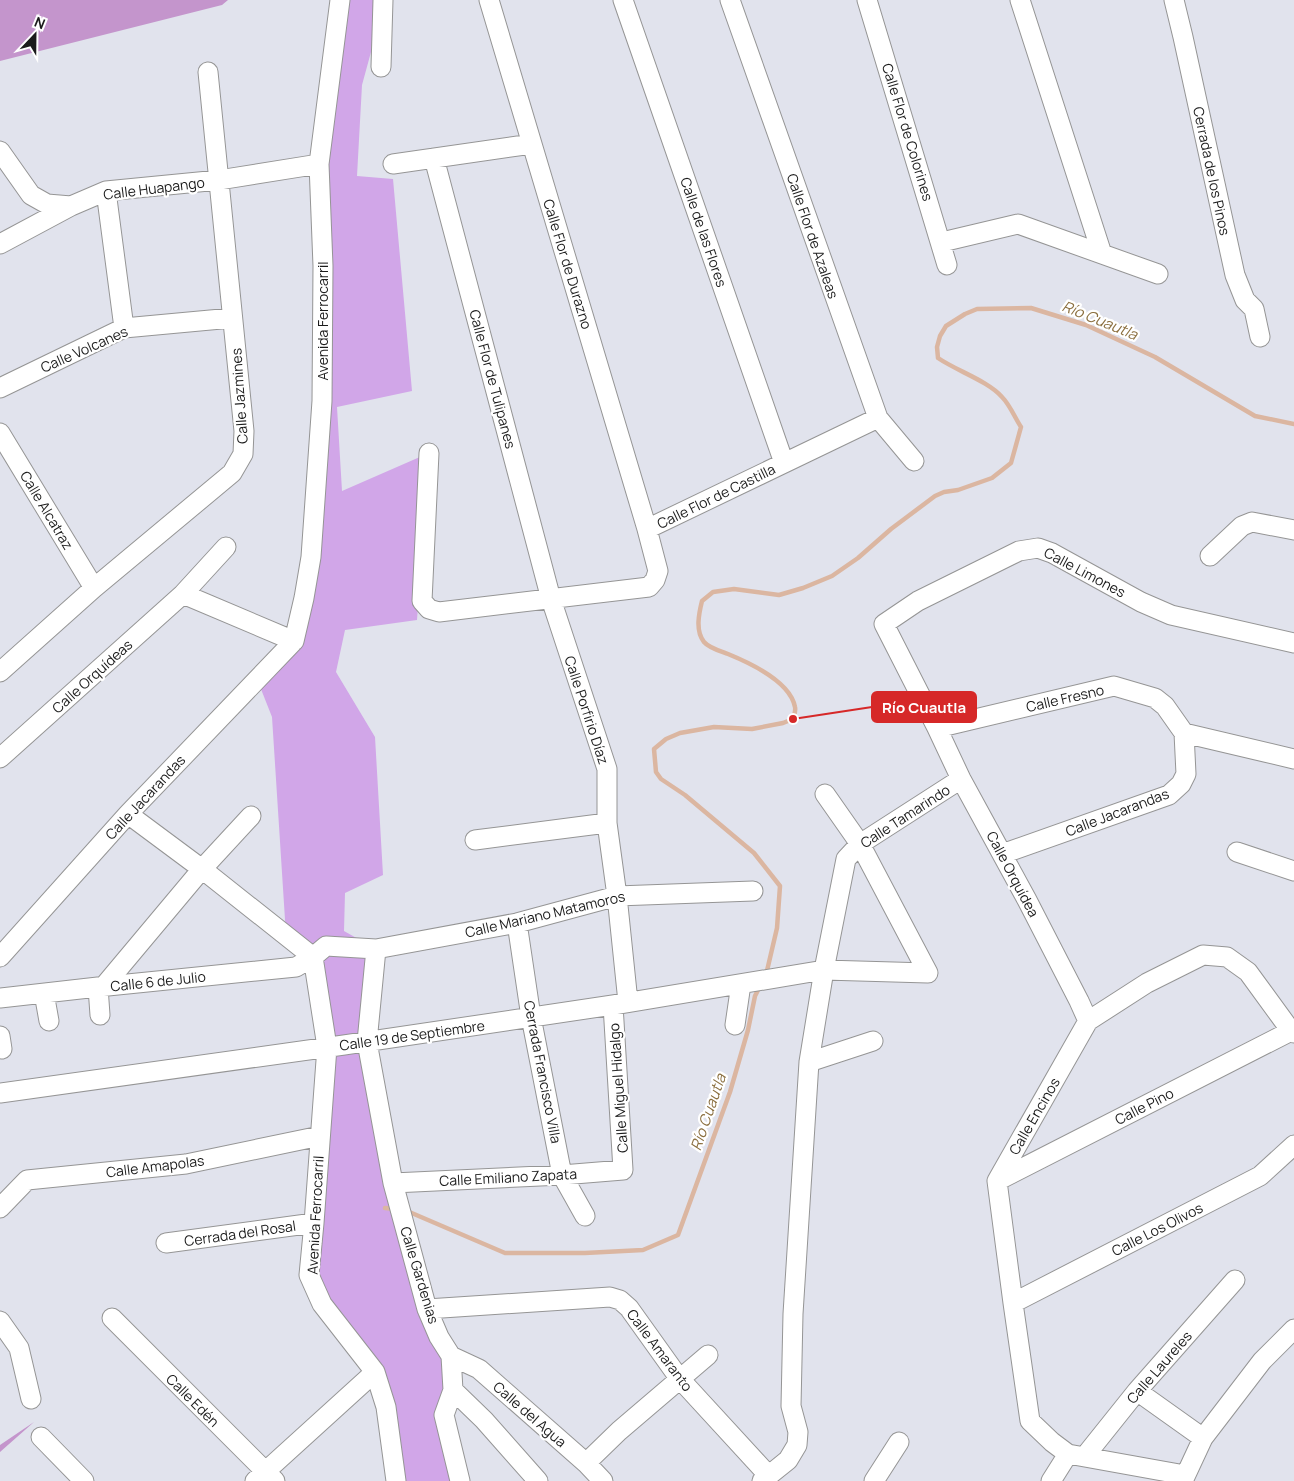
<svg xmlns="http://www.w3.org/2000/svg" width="1294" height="1481" viewBox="0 0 1294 1481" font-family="Manrope,sans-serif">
<rect width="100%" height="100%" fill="#e1e3ed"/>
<path fill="#d1a6e8" d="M 336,0 L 377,0 L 371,52 L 362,85 L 357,176 L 393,179 L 412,391 L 337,407 L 342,491 L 429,453 L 417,620 L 345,630 L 336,672 L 375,737 L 383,875 L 345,893 L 344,931 L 376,949 L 367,1042 L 393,1183 L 451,1356 L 444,1415 L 460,1481 L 396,1481 L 386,1407 L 309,1275 L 320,1136 L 313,957 L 286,935 L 272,717 L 257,679 L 294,641 L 311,557 L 319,164 Z"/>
<path fill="#c495cc" d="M 0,0 L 228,0 L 222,5 L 0,61 Z
M 34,1422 L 0,1452 L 0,1445 Z"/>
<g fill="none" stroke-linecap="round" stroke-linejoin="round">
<path stroke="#dbb6a1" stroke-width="4.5" d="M 766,975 L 777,928 L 780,886 L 754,853 L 685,795 L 661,779 L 656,772 L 654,749 L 666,739 L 680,733 L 714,727 L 752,729 L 783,723 L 793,719 C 794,715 796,711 795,707 C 790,681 750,663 728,654 C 720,651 709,648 704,642 C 695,631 699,613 702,601 L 713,592 L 734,589 L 779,595 L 803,588 L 832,576 L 858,558 L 891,529 L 935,496 L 944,492 L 958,490 L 992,478 L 1011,463 L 1021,427 C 1015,418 1010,405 1002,397 C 988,381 957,371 938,358 L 937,347 L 940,336 L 946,326 L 965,314 L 977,309 L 1031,308 L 1086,325 L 1155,357 L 1255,416 L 1294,424
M 385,1208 L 395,1209
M 407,1211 L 505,1253 L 585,1253 L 643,1250 L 678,1235 L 730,1092 L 748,1030 L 755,996 L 760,986"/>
<g stroke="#959595" stroke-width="21">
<path id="minor" d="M 623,0 L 784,463
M 730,0 L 878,418 L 914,461
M 867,0 L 947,265
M 1020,0 L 1102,254
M 1174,0 L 1183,37 L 1235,275 L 1245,300 L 1254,309 L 1260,337
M 381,67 L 383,0
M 0,151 L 31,195 L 47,204 L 71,206
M 434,158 L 551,599 L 607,769 L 607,823 L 617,896 L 628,1002
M 393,164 L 532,144
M 106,191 L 124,328
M 942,242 L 1018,224 L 1158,274
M 0,244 L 71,206 L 106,191 L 219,180 L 319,164
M 0,388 L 124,328 L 232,318
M 0,433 L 94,588
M 429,453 L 422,601 L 429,609 L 439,612 L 649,587 L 655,580 L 658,571 L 647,529 L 489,0
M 647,529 L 878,418
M 1210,556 L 1242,526 L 1252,522 L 1294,530
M 183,594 L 294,641
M 0,672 L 94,588 L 232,473 L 243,454 L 244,431 L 208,72
M 937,728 L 1114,686 L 1155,698 L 1165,706 L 1184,733 L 1294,759
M 0,758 L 183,594 L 226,547
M 128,814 L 202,869 L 313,957
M 475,840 L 607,823
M 1237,852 L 1294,871
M 1002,854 L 1169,795 L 1181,784 L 1186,774 L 1184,733
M 517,923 L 531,1017 L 562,1175 L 585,1216
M 376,949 L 367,1042 L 393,1183 L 427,1309 L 439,1337 L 451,1356 L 453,1390 L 444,1415 L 460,1481
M 0,957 L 128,814 L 294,641 L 304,598 L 311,557 L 322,401 L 323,266 L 319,164 L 340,0
M 313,957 L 327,1047 L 314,1223 L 309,1275 L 322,1304 L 375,1372 L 386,1407 L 396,1481
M 104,986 L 202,869 L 251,816
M 98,987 L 100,1015
M 44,993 L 49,1021
M 0,998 L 98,987 L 296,967 L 313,957 L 326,946 L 376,949 L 517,923 L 617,896 L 753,891
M 1088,1021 L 1079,1001 L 1027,900 L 961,779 L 937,728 L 884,624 L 918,601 L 1019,551 L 1038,548 L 1052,553 L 1141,602 L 1171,615 L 1294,643
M 735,1025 L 741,984
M 0,1036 L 2,1049
M 809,1062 L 873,1041
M 0,1093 L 344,1045 L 613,1005 L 824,970 L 928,973 L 860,844 L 825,794
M 997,1181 L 1291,1031
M 393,1183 L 562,1175 L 623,1170 L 613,1005
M 0,1208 L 27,1180 L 186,1164 L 320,1136
M 166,1243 L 314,1223
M 1013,1303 L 1260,1176 L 1294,1145
M 427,1309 L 610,1297 L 620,1300 L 629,1308 L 679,1378 L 769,1476
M 112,1318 L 275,1481
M 0,1321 L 19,1348 L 31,1399
M 451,1356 L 479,1369 L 586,1463 L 603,1481
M 453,1390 L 484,1420 L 538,1481
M 1137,1391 L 1203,1438
M 41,1437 L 84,1481
M 1085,1456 L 1137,1391 L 1235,1280
M 586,1463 L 619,1431 L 708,1355
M 1185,1475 L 1068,1454 L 1052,1442 L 1030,1421 L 1013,1303 L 997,1181 L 1088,1021 L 1147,983 L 1203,955 L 1227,957 L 1248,972 L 1291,1031 L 1294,1033
M 255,1481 L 375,1372
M 762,1481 L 788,1460 L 797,1445 L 798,1432 L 791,1406 L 793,1314 L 809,1062 L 824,970 L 846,859 L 860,844 L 961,779
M 874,1481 L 899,1442
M 1051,1481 L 1068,1454
M 1183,1481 L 1203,1438 L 1262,1361 L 1294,1329"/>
</g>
<use href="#minor" stroke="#fff" stroke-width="19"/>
</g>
<g text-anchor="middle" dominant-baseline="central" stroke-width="4.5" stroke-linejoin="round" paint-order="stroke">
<g font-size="14" fill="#1b1b1b" stroke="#fff">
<text transform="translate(908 132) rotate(73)">Calle Flor de Colorines</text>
<text transform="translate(1212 171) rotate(78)">Cerrada de los Pinos</text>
<text transform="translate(154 188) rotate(-7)">Calle Huapango</text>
<text transform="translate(704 232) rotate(71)">Calle de las Flores</text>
<text transform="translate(813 236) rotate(71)">Calle Flor de Azaleas</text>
<text transform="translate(568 264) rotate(73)">Calle Flor de Durazno</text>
<text transform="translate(322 321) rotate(-90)">Avenida Ferrocarril</text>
<text transform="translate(84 349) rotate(-24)">Calle Volcanes</text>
<text transform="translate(493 379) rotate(75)">Calle Flor de Tulipanes</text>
<text transform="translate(239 396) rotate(-94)">Calle Jazmines</text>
<text transform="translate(716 496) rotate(-26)">Calle Flor de Castilla</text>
<text transform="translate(47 510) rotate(59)">Calle Alcatraz</text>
<text transform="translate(1085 572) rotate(28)">Calle Limones</text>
<text transform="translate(92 676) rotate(-42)">Calle Orquídeas</text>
<text transform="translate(1065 698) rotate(-13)">Calle Fresno</text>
<text transform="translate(587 710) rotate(72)">Calle Porfirio Díaz</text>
<text transform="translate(145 797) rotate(-47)">Calle Jacarandas</text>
<text transform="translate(1117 812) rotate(-21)">Calle Jacarandas</text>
<text transform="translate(905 816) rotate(-33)">Calle Tamarindo</text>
<text transform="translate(1013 874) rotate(62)">Calle Orquídea</text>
<text transform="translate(545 914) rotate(-13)">Calle Mariano Matamoros</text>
<text transform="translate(158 981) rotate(-6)">Calle 6 de Julio</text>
<text transform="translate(412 1035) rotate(-8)">Calle 19 de Septiembre</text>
<text transform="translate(543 1072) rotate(79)">Cerrada Francisco Villa</text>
<text transform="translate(618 1088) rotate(-94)">Calle Miguel Hidalgo</text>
<text transform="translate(1144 1106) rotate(-27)">Calle Pino</text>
<text transform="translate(1034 1116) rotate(-60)">Calle Encinos</text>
<text transform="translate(155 1166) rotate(-7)">Calle Amapolas</text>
<text transform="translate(508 1177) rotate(-3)">Calle Emiliano Zapata</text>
<text transform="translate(315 1215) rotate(-87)">Avenida Ferrocarril</text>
<text transform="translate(1157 1229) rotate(-27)">Calle Los Olivos</text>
<text transform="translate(240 1233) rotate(-8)">Cerrada del Rosal</text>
<text transform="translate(420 1275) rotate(73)">Calle Gardenias</text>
<text transform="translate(660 1350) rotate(53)">Calle Amaranto</text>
<text transform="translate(1159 1367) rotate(-49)">Calle Laureles</text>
<text transform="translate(193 1400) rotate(45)">Calle Edén</text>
<text transform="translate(530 1414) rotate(41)">Calle del Agua</text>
</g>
<g font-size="15" font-style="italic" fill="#8b6f3f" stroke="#fff">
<text transform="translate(1100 320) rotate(22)">Río Cuautla</text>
<text transform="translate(708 1112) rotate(-71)">Río Cuautla</text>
</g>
</g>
<path fill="none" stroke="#d62828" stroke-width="2" d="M793 719L872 707"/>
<circle fill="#d62828" stroke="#fff" stroke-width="2" cx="793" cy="719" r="5"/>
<rect fill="#d62828" stroke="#d62828" stroke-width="2" x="872" y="692" width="104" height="30" rx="5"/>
<g font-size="15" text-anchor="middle" font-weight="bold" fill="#fff">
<text x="924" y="713">Río Cuautla</text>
</g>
<g transform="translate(35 35) rotate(22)" stroke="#ffffff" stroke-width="4" paint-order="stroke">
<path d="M0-4L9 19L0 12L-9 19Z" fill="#1b1b1b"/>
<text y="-8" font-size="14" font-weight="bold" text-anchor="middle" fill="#1b1b1b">N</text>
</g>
</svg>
